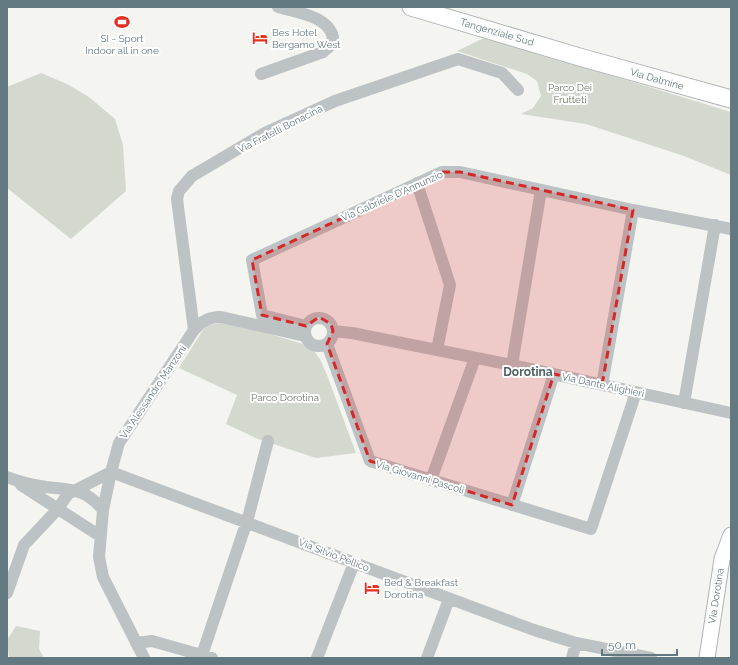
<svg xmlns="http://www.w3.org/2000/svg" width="738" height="665" viewBox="0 0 738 665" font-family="Raleway,sans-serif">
<rect width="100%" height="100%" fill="#f4f4f0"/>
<path fill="#d4d9cf" d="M 486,37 L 731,112 L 731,175 L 684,156 L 586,124 L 521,114 L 533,108 L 541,96 L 537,81 L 527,74 L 457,51 Z
M 41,73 L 67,84 L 89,97 L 115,119 L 123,145 L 126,191 L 71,239 L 7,188 L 7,87 Z
M 221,323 L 260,331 L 310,346 L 320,359 L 327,375 L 356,453 L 316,458 L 258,439 L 226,424 L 237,395 L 179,368 L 203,330 L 209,325 Z
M 16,626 L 40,631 L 39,649 L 44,658 L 9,658 L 7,640 Z"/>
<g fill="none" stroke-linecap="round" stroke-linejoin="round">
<g stroke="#aeb4b7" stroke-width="17">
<path id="major" d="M 707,658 L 722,559 L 731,535"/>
</g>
<g stroke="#b0b5b7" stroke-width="19">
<path id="highway" d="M 411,7 L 583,58 L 731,99"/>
</g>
<path stroke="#bdc2c4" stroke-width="12" d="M 261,74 L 323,52 L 331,45 L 333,37 C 328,16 296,12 278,7
M 417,183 L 450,285 L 437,350
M305 332a14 14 0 1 1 28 0a14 14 0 1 1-28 0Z
M 306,326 L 262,315 L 252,260 L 442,172 L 460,172 L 633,210 L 731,229
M 194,330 L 177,199 L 179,191 L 192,176 L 265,133 L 335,101 L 458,59 L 502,73 L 518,90
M 333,331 L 352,333 L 512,365 L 731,413
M 327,344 L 370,461 L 591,529 L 636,392
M 512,365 L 541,190
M 602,385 L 633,210
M 684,403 L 715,225
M 111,472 L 534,630 L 576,643 L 651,658
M 7,477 C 19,482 33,485 46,487 C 72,490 85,488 103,510
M 431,480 L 475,358
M 21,485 L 100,536
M 512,505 L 554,374
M 7,593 L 24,545 L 57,510 L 68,494 L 111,472
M 136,643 L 152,641 L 212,658
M 202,655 L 248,518 L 268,441
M 144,658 L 103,577 L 99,557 L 103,510 L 111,472 L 119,443 L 194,330 C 202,321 209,317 221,317 L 305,336
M 317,658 L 354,563
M 427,658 L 449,599
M 572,658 L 576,643"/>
<use href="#major" stroke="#fff" stroke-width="15"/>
<use href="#highway" stroke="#fff" stroke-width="17"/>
</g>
<path fill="#d62828" fill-opacity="0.2" stroke="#d62828" stroke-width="3" stroke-dasharray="8 5" stroke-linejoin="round" d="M 442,172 L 460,172 L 633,210 L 602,385 L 554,374 L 512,505 L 370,461 L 327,344 L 333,331 L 331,324 L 319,317 L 306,326 L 262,315 L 252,260 Z"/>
<defs>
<g id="stadium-bare" transform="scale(1.2)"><path d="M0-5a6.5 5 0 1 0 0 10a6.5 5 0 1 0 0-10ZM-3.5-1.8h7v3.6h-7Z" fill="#e42f21" stroke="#fff" stroke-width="2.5" paint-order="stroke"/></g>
<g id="hotel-bare" transform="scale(1.2)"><path d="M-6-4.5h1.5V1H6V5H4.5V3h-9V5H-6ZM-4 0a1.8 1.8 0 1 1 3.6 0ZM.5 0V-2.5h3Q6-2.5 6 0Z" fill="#e42f21" stroke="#fff" stroke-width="2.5" paint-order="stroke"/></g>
</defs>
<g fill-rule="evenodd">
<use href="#stadium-bare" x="122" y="22"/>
<use href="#hotel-bare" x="260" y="38"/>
<use href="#hotel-bare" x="372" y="588"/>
</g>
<g text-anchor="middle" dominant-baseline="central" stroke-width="4" stroke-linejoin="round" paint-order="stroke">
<g font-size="10" fill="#637981" stroke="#fff" text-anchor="start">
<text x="272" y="32">Bes Hotel<tspan x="272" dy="12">Bergamo West</tspan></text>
<text x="122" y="38" text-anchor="middle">SI - Sport<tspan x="122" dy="12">Indoor all in one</tspan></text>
<text x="384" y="582">Bed &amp; Breakfast<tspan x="384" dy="12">Dorotina</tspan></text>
</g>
<g font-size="10" fill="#637981" stroke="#fff">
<text transform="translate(497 32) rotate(16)">Tangenziale Sud</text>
<text transform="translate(657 79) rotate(16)">Via Dalmine</text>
<text transform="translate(280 129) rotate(-27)">Via Fratelli Bonacina</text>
<text transform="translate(392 196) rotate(-24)">Via Gabriele D'Annunzio</text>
<text transform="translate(603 385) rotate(12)">Via Dante Alighieri</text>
<text transform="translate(153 392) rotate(-56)">Via Alessandro Manzoni</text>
<text transform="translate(420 477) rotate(17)">Via Giovanni Pascoli</text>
<text transform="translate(334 555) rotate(21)">Via Silvio Pellico</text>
<text transform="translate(716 596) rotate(-81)">Via Dorotina</text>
</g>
<g font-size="10" fill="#6a7962" stroke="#fff">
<text x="570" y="87">Parco Dei<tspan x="570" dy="12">Frutteti</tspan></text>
<text x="285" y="397">Parco Dorotina</text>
</g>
<g font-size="12" font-weight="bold" fill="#516066" stroke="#fff">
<text x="528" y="372">Dorotina</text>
</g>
</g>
<rect width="738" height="665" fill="none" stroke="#637981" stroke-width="16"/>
<path d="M602 649v6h75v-6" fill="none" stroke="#637981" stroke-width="2"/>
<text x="608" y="649" font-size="12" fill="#637981" stroke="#ffffff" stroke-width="3" paint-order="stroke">50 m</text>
</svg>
